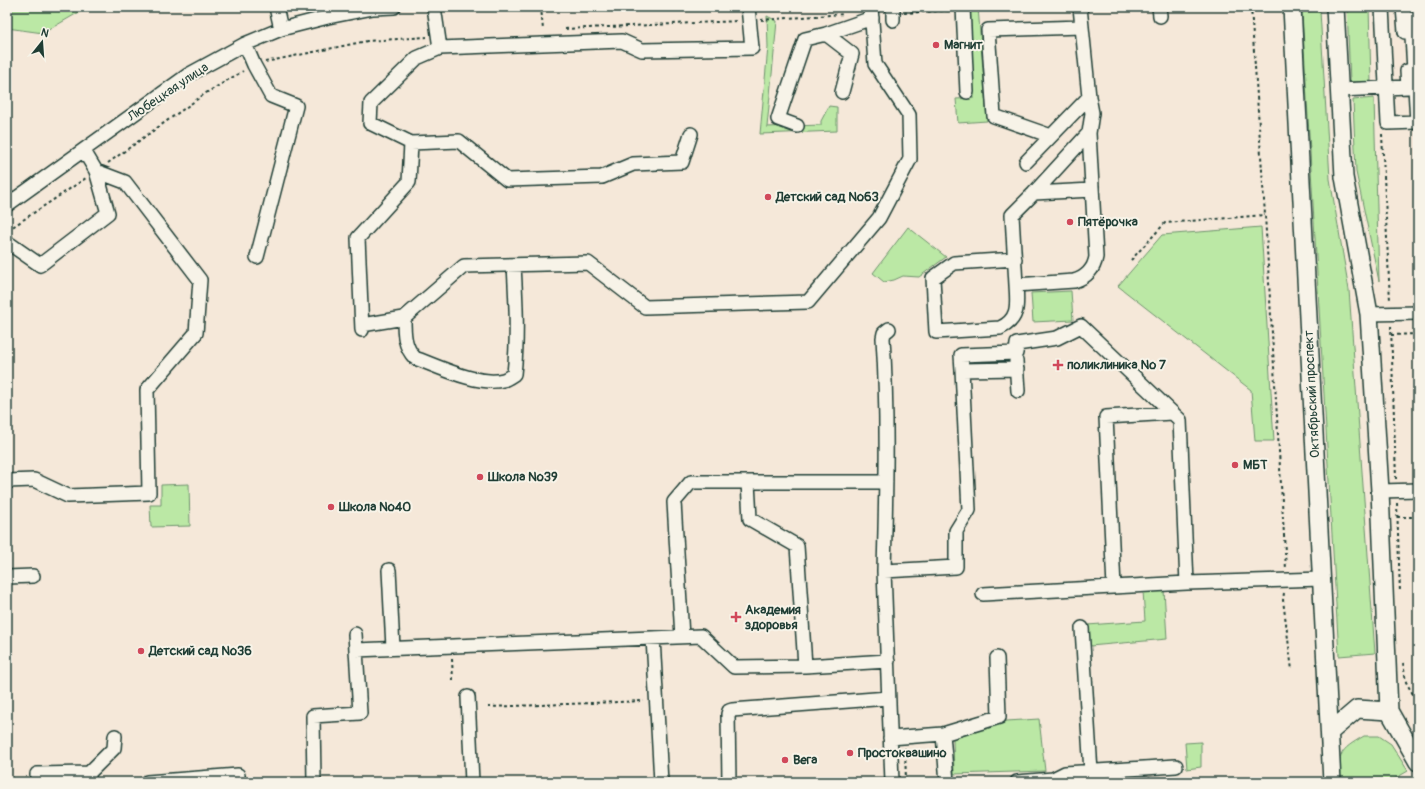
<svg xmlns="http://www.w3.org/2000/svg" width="1425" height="789" viewBox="0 0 1425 789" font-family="Pangolin,sans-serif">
<rect width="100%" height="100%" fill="#f5e8d9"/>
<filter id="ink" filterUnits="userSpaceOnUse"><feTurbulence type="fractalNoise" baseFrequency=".025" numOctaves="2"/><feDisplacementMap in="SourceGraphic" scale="8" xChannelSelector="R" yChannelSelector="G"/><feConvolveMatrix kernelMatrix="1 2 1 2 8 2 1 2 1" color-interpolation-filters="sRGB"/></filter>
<g filter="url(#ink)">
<path fill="#bbe8a5" stroke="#6d926c" d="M 7,7 L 88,7 L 43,33 L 7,28 Z
M 978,7 L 987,121 L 958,123 L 956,99 L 974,98 L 968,8 Z
M 1347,7 L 1369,7 L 1371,81 L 1350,82 Z
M 1320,11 L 1330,179 L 1349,290 L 1375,653 L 1339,656 L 1302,12 Z
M 767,16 L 777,21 L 767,127 L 821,125 L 821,121 L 829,106 L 837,107 L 837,131 L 760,134 L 768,47 Z
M 1374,98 L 1379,281 L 1356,172 L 1353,100 Z
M 908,227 L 946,257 L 919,277 L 903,276 L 894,280 L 884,282 L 873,273 Z
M 1261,227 L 1274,441 L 1255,441 L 1251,390 L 1118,286 L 1162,235 Z
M 1071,291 L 1073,320 L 1033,322 L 1031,293 Z
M 189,484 L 190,526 L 151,527 L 150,505 L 161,505 L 161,485 Z
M 1164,590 L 1167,639 L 1090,646 L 1087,625 L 1145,621 L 1143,591 Z
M 1039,719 L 1045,771 L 954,774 L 953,738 L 1007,721 Z
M 1364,736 L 1379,736 L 1391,744 L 1408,771 L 1389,782 L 1340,782 C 1339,753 1338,751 1364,736 Z
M 1201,742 L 1201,767 L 1187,769 L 1185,743 Z"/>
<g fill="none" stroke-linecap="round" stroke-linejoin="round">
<g stroke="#1f3d34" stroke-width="16">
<path id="minor" d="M 276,7 L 281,29
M 963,7 L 967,92
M 1080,7 L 1089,97 L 1092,113 L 1089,133 L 1096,257 C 1094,269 1087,277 1074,281 L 1016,285 L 1012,215 L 1034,193 L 1092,190
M 1159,7 L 1160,16
M 1382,7 L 1388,123 L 1417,122 L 1411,19 L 1418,19
M 1403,7 L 1405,32
M 893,20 L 893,7
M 826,34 L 852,54 L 842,92
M 245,44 L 254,65 L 271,96 L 296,106 L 257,257
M 440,48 L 622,41 L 642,50 L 752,48 L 748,7
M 1339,90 L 1408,87 L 1407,71
M 797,126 L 778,119 L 805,39 L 826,34 L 872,18
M 1051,136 L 994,116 L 988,30 L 1082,27
M 411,143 L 459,141 L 507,180 L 602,177 L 633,164 L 682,162 L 691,134
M 1026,162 L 1089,97
M 1034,193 L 1089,133
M 7,205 L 188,75 L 245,44 L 281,29 L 328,17 L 373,8 L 394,7
M 7,242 L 40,265 L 108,213 L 96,171 L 84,151
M 1015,259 L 954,263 L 933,278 L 936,332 L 1000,328 C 1020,319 1017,303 1016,285
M 1369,314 L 1418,313
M 404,318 C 404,333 404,347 415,358 C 439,367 478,386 503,380 C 507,379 511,376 514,374 C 518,337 516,301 514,265
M 362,325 L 404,318 L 464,266 L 588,263 L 645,307 L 808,302 L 879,218 L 910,159 L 909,115 L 875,64 L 871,7
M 362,330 L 358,238 L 409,182 L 411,143 L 370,123 L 371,103 L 417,58 L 440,48 L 434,7
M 1016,361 L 1018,391
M 962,370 L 961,355 L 1016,353 L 1017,344 L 1057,338 L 1081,326 L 1180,420 L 1187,583
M 7,481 L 34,480 L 68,496 L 149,493 L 147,390 L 196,333 L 200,280 L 125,182 L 96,171
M 748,482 L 886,482
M 1380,491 L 1418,490
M 389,570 L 393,648
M 884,571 C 886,494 888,416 883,338 L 884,333 L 889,329
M 7,577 L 33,576
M 1114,587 L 1106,417 L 1172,413
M 983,594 L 1187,583 L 1322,579
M 1082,628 L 1091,772
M 682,637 L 674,502 L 691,482 L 748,482 L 750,519 L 797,546 L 805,666
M 653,638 L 661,782
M 356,650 L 701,636 L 734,667 L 805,666 L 888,661
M 468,697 L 472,782
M 943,734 L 999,717 L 997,658
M 890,738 L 943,734 L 947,782
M 89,773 L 114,748 L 115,736
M 37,782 L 37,774 L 89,773 L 89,782
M 147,782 L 238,775 L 238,782
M 314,782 L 313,716 L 360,713 L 355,634
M 729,782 L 728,714 L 729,711 L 732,710 L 888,698
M 892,782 L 884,571 L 956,567 L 956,531 L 969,510 L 962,370 L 1017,369
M 1017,782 L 1053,779 L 1065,773 L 1176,766"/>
</g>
<g stroke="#1f3d34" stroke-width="20">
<path id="major" d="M 1292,7 L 1332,782
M 1335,7 L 1344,177 L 1369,314 L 1380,491 L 1389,711 L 1418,762
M 1330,732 L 1357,709 L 1389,711"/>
</g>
<path stroke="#1f3d34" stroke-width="2" stroke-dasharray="3 3" stroke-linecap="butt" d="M 541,7 L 543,30
M 1251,7 L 1265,215 L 1286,569
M 976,8 L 994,7
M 904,13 L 952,10
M 761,20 L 844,14
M 565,29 L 738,21
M 265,62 L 367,41 L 427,37
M 1382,134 L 1390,301
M 108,163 L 206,93 L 243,71
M 8,230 L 86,178
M 1131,260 L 1165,223 L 1265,215
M 1391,326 L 1396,479
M 1391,335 L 1418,334
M 1397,503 L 1400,593
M 1397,517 L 1418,517
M 1284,593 L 1283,600 L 1292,670
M 452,659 L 453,680
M 1403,663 L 1406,682 L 1418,703
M 488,707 L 644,701
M 905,748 L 906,782"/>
<use href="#minor" stroke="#f7f3e8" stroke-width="13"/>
<use href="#major" stroke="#f7f3e8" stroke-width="17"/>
</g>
</g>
<g fill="#d1495b" stroke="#f7f3e8" stroke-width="1.5">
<circle cx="936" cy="45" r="4"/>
<circle cx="768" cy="197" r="4"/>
<circle cx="1070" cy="222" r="4"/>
<path d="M1056 359h4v4h4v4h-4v4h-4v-4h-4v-4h4z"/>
<circle cx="1235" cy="465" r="4"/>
<circle cx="480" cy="477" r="4"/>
<circle cx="331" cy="507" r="4"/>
<path d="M734 611h4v4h4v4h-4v4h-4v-4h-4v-4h4z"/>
<circle cx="141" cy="651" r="4"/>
<circle cx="850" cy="753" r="4"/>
<circle cx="785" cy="760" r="4"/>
</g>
<g text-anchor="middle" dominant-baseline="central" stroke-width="4" stroke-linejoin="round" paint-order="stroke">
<g font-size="13" font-weight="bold" fill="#1f3d34" stroke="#f7f3e8" text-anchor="start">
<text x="944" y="45">Магнит</text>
<text x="776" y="197">Детский сад №63</text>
<text x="1078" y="222">Пятёрочка</text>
<text x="1067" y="365">поликлиника № 7</text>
<text x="1243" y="465">МБТ</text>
<text x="488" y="477">Школа №39</text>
<text x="339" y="507">Школа №40</text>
<text x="745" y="610">Академия<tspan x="745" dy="15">здоровья</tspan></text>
<text x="149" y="651">Детский сад №36</text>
<text x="858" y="753">Простоквашино</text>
<text x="793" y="760">Вега</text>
</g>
<g font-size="13" fill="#1f3d34" stroke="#f7f3e8">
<text transform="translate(168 92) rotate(-34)">Любецкая улица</text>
<text transform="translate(1312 394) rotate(-93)">Октябрьский проспект</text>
</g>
</g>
<rect width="1425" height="789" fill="none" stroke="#f7f3e8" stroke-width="24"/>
<rect x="12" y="12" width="1401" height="765" fill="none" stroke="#1f3d34" stroke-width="1.5" filter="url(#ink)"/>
<g transform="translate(42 42) rotate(17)" stroke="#f7f3e8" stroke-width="3" paint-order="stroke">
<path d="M0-3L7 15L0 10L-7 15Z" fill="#1f3d34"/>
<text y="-6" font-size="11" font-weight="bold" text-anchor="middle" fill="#1f3d34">N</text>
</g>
</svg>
